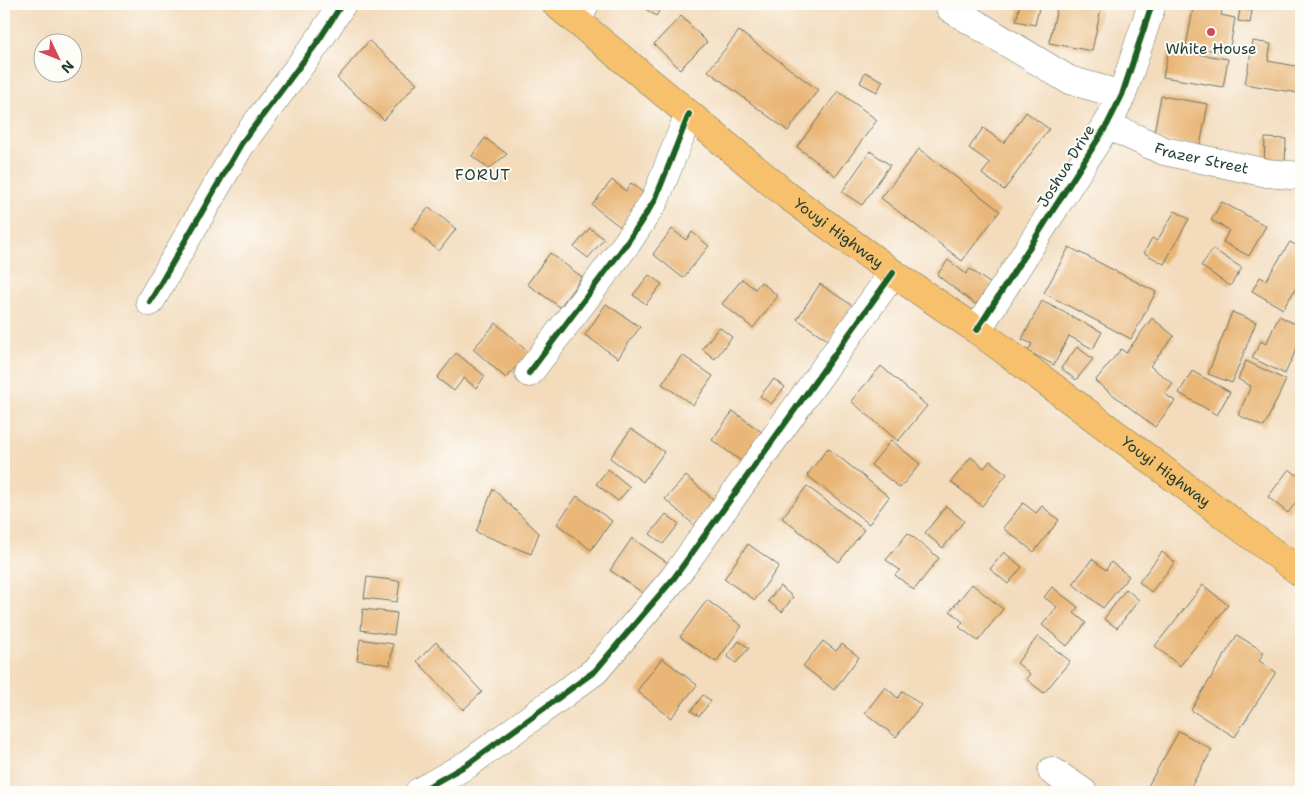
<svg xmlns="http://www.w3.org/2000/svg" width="1305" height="796" viewBox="0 0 1305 796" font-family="'Shantell Sans',sans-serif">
<rect width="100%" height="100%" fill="#fdfcf7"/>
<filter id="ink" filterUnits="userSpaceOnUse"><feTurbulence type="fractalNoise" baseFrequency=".02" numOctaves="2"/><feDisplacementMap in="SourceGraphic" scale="10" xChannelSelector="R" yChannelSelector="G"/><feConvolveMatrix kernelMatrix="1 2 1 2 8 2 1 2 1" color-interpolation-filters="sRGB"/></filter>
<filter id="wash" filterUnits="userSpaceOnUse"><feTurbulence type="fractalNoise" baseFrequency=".0096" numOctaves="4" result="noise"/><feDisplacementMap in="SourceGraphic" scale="20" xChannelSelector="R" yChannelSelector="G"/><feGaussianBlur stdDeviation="1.12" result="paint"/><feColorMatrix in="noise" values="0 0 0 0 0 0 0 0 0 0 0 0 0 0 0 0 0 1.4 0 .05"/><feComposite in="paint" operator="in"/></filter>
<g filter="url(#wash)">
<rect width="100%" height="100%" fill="#f3dbbc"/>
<g id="blocks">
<path fill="#e9b677" d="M 638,4 L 664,4 L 656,16 Z
M 1020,4 L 1040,4 L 1035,25 L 1016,21 Z
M 1058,4 L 1102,4 L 1092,51 L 1049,43 Z
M 1194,4 L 1222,7 L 1221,15 L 1235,18 L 1229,53 L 1186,46 Z
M 1240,9 L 1252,11 L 1250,23 L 1238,21 Z
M 681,16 L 707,42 L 680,69 L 654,44 Z
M 739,31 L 818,90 L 788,131 L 708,71 Z
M 369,41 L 417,83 L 384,120 L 337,78 Z
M 1253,41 L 1271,44 L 1268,61 L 1301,67 L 1298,93 L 1245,84 Z
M 1169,49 L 1228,59 L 1223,87 L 1163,77 Z
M 865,72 L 883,81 L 877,92 L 860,83 Z
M 838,91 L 877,120 L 836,176 L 797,147 Z
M 1161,96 L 1208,104 L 1200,146 L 1153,138 Z
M 1026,112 L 1049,129 L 1004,190 L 982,174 L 990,163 L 969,148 L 983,128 L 1004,143 Z
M 485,138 L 507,154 L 489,169 L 472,156 Z
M 1265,138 L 1286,139 L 1285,166 L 1264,166 Z
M 1299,141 L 1301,141 L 1301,165 L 1299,164 Z
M 919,149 L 1000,211 L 962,261 L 881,198 Z
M 870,151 L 890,165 L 862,205 L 842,192 Z
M 612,180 L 626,191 L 631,183 L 649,197 L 623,229 L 592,205 Z
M 1222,202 L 1266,226 L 1249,256 L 1223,242 L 1229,230 L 1211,220 Z
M 429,207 L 456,229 L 439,251 L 412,229 Z
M 1175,211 L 1189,219 L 1164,264 L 1144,253 L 1152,238 L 1157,241 Z
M 590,228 L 604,239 L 588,258 L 574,247 Z
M 672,229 L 686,240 L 692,232 L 709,246 L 683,278 L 653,254 Z
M 1290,242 L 1301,248 L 1301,280 L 1283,309 L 1252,291 L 1260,277 L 1266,280 Z
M 1069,247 L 1156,292 L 1131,339 L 1044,293 Z
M 1213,249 L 1242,268 L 1230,286 L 1201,266 Z
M 550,253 L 582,277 L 560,307 L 527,284 Z
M 948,260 L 966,274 L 970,269 L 995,287 L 981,305 L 977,303 L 975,304 L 937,275 Z
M 649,275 L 662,284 L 646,304 L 633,295 Z
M 742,279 L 755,289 L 761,282 L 778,296 L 753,328 L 722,304 Z
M 820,284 L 853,306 L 829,341 L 797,319 Z
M 1042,301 L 1102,332 L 1093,349 L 1069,336 L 1054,365 L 1028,351 L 1032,344 L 1022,339 Z
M 606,304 L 640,327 L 618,358 L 585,335 Z
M 1232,312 L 1256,322 L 1232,383 L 1208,374 Z
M 1279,316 L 1301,327 L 1301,339 L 1285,374 L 1252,358 L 1261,341 L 1266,344 Z
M 1152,318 L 1174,336 L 1150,366 L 1173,384 L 1165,394 L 1175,401 L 1155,427 L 1095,381 L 1121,349 L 1126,353 Z
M 496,323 L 529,353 L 506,378 L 473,349 Z
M 719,327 L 732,337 L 715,359 L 702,349 Z
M 1077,347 L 1093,359 L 1076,380 L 1061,368 Z
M 456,353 L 485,376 L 476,388 L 464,378 L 454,391 L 437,378 Z
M 682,355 L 713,376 L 693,405 L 662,384 Z
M 1246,361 L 1286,380 L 1264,427 L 1238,415 L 1251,386 L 1238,379 Z
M 881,366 L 927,406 L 898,441 L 851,401 Z
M 1192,371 L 1230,392 L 1217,415 L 1179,393 Z
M 774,379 L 785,387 L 771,404 L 760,396 Z
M 733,411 L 767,436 L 745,464 L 712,440 Z
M 631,429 L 664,452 L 643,482 L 610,458 Z
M 891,440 L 920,464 L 900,488 L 871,465 Z
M 828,448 L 889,497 L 869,524 L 807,475 Z
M 971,457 L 984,468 L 990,461 L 1007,474 L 982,506 L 951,482 Z
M 608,469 L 630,487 L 618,501 L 596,484 Z
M 1289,469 L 1301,478 L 1301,495 L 1288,513 L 1268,497 Z
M 686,476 L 715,501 L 694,525 L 665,499 Z
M 807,486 L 864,530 L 839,562 L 782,518 Z
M 493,489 L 539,533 L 531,554 L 476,532 Z
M 577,496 L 612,521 L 591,550 L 557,524 Z
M 1023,503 L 1036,513 L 1042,506 L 1059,520 L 1034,552 L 1003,528 Z
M 946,506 L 964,521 L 943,548 L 925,533 Z
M 666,514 L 679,524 L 663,544 L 650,534 Z
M 908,533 L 939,558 L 914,590 L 895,575 L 900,570 L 886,560 Z
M 632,538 L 672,566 L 650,598 L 610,570 Z
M 748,544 L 779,566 L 755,600 L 724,579 Z
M 1004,552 L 1022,567 L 1008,584 L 990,569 Z
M 1162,552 L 1175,562 L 1151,592 L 1139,582 Z
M 1092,559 L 1106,570 L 1111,562 L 1129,576 L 1103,608 L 1073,584 Z
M 367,577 L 400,581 L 397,602 L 364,598 Z
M 972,584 L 1003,609 L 978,641 L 959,627 L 963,622 L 950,611 Z
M 1203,585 L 1228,605 L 1180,666 L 1155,646 Z
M 780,586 L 793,597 L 782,612 L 768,601 Z
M 1052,587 L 1078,607 L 1074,613 L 1086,623 L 1067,646 L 1042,625 L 1057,607 L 1044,597 Z
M 1126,589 L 1139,600 L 1117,628 L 1104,619 Z
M 707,600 L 742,626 L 716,662 L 680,637 Z
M 363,609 L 397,613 L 394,635 L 361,630 Z
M 1237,635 L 1264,652 L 1259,661 L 1276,672 L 1235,737 L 1191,710 Z
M 1038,636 L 1070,661 L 1044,693 L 1026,679 L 1030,674 L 1017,663 Z
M 360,639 L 393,644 L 390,665 L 357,660 Z
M 739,641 L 749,648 L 736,663 L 727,656 Z
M 823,641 L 836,651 L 842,644 L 859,657 L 834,690 L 803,666 Z
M 436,642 L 482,692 L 463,710 L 417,661 Z
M 662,658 L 697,685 L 671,718 L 637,691 Z
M 885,687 L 898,698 L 903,691 L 921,705 L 896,737 L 865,713 Z
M 703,695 L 711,701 L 699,716 L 691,711 Z
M 1179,731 L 1212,750 L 1188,792 L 1160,792 L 1148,786 Z"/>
</g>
</g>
<g filter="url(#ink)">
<use href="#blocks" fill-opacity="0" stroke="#697464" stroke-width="1"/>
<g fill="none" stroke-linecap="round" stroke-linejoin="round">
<g stroke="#697464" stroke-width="29">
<g id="minor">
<path d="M 950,8 L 1069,80 L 1122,95"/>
<path d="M 578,21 L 585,4"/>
<path id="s1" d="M 1107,125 L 1164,151 L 1267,173 L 1301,176"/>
<path d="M 150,302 L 241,144 L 317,43 L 342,4"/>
<path d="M 977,330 L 1107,125 L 1122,95 L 1152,4"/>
<path d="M 529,373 L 627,243 L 655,200 L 689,114"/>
<path d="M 1052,771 L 1083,792"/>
<path d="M 419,792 L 468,764 L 595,671 L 674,578 L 893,273"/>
</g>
</g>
<g stroke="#697464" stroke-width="29">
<g id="major">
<path id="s2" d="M 556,4 L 788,196 L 893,273 L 977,330 L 1301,573"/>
</g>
</g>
<use href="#minor" stroke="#fff" stroke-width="28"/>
<use href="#major" stroke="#f7c06c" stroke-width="28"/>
<g stroke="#fdfcf7" stroke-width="9">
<path id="cycleway" d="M 150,302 L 241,144 L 317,43 L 342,4
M 977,330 L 1107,125 L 1122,95 L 1152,4
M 529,373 L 627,243 L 655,200 L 689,114
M 419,792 L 468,764 L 595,671 L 674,578 L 893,273"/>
</g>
<use href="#cycleway" stroke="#1b5e20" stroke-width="6"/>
</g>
</g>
<circle fill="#d1495b" stroke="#fdfcf7" stroke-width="2" cx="1211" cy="32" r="5"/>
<g text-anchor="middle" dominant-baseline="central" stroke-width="4" stroke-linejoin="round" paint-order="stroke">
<g font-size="15" fill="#1f3d34" stroke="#fdfcf7">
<text x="1211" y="49">White House</text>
</g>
<g font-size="15" fill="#1f3d34" stroke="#fdfcf7">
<text stroke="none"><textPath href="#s1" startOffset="101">Frazer Street</textPath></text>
<text transform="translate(1066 166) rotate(-58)">Joshua Drive</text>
<text stroke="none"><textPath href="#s2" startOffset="364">Youyi Highway</textPath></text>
<text stroke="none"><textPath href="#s2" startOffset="769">Youyi Highway</textPath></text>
</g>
<g font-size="16" letter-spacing="1" fill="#1f3d34" stroke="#fdfcf7">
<text x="483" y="174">FORUT</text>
</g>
</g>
<rect width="1305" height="796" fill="none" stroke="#fdfcf7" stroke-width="20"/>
<g transform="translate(58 58) rotate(133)"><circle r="24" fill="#fdfcf7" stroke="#a4b0a9"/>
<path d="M0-4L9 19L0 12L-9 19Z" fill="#d1495b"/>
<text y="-8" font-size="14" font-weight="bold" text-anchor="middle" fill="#1f3d34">N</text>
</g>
</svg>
